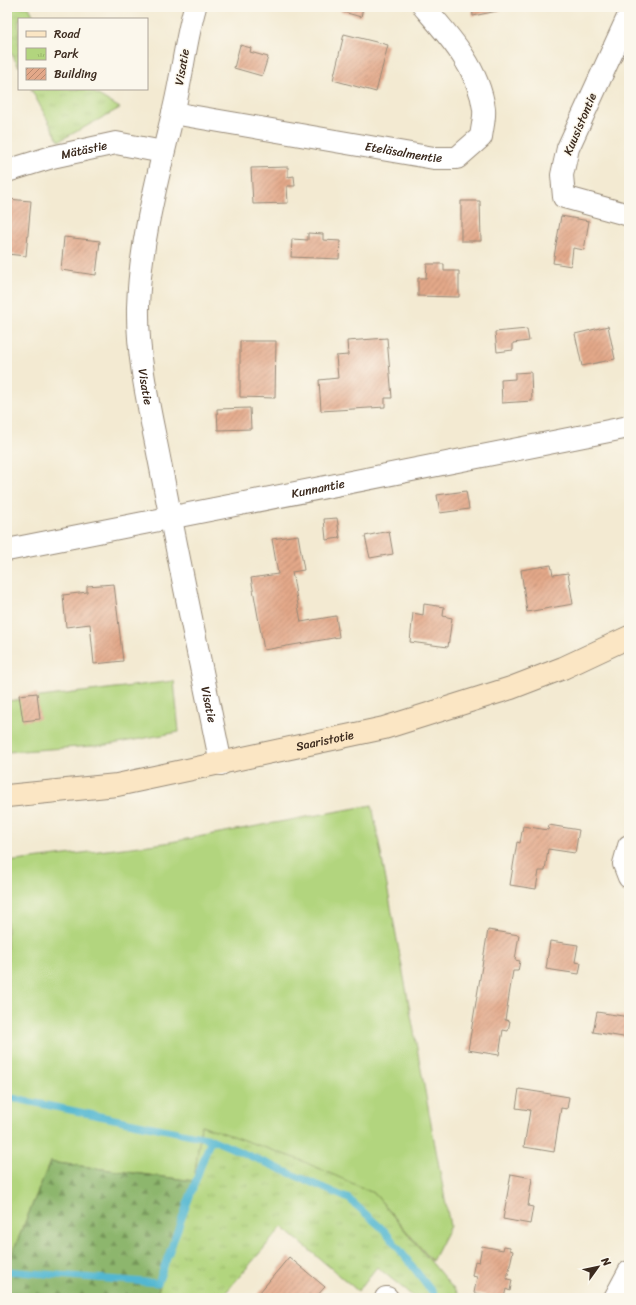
<svg xmlns="http://www.w3.org/2000/svg" width="636" height="1305" viewBox="0 0 636 1305" font-family="Sriracha,sans-serif">
<defs>
<pattern id="forest-firs" width="22" height="20" patternUnits="userSpaceOnUse"><rect width="22" height="20" fill="#8db66d"/><path d="M5 1l3.5 6h-7zM16 11l3.5 6h-7z" fill="#749459"/></pattern>
<pattern id="park-tufts" width="24" height="20" patternUnits="userSpaceOnUse"><rect width="24" height="20" fill="#b2d57e"/><path d="M3 7l-1-3M5 7V3M7 7l1-3M15 17l-1-3M17 17v-4M19 17l1-3" fill="none" stroke="#9ab76c"/></pattern>
<pattern id="building-hatch" width="6" height="6" patternUnits="userSpaceOnUse"><rect width="6" height="6" fill="#e3a889"/><path d="M-1 1l2-2M0 6l6-6M5 7l2-2" fill="none" stroke="#b9896f"/></pattern>
</defs>
<rect width="100%" height="100%" fill="#fbf7ec"/>
<filter id="ink" filterUnits="userSpaceOnUse"><feTurbulence type="fractalNoise" baseFrequency=".025" numOctaves="2"/><feDisplacementMap in="SourceGraphic" scale="8" xChannelSelector="R" yChannelSelector="G"/><feConvolveMatrix kernelMatrix="1 2 1 2 8 2 1 2 1" color-interpolation-filters="sRGB"/></filter>
<filter id="wash" filterUnits="userSpaceOnUse"><feTurbulence type="fractalNoise" baseFrequency=".012" numOctaves="4" result="noise"/><feDisplacementMap in="SourceGraphic" scale="16" xChannelSelector="R" yChannelSelector="G"/><feGaussianBlur stdDeviation="0.9" result="paint"/><feColorMatrix in="noise" values="0 0 0 0 0 0 0 0 0 0 0 0 0 0 0 0 0 1.4 0 .05"/><feComposite in="paint" operator="in"/></filter>
<g filter="url(#wash)">
<rect width="100%" height="100%" fill="#f3ead2"/>
<path fill="#b2d57e" stroke="#76804e" d="M 174,681 L 179,732 L 107,745 L 7,752 L 7,701 Z
M 372,805 L 450,1226 L 432,1261 L 374,1193 L 201,1125 L 194,1181 L 50,1162 L 7,1266 L 7,862 L 165,843 Z"/>
<path fill="url(#forest-firs)" stroke="#647046" d="M 50,1162 L 194,1181 L 156,1298 L 7,1298 L 7,1266 Z"/>
<path fill="url(#park-tufts)" stroke="#76804e" d="M 7,7 L 29,7 L 35,19 L 19,19 L 19,67 L 7,46 Z
M 31,89 L 88,89 L 120,108 L 59,141 Z
M 201,1125 L 300,1160 L 374,1193 L 461,1298 L 415,1298 L 377,1267 L 358,1291 L 282,1227 L 221,1298 L 156,1298 L 194,1181 Z"/>
<g fill="none" stroke-linecap="round" stroke-linejoin="round">
<path stroke="#52b7d1" stroke-width="7" d="M 7,1097 L 211,1139 L 349,1199 L 385,1231 L 437,1298
M 7,1271 L 158,1283 L 211,1139"/>
</g>
<g id="blocks">
<path fill="url(#building-hatch)" d="M 341,7 L 363,7 L 361,17 L 340,11 Z
M 472,7 L 507,7 L 507,9 L 473,16 Z
M 344,34 L 388,45 L 376,92 L 333,80 Z
M 240,45 L 251,48 L 250,52 L 268,57 L 262,76 L 234,68 Z
M 288,167 L 288,177 L 294,176 L 295,186 L 287,186 L 288,203 L 253,204 L 251,168 Z
M 7,199 L 31,201 L 26,256 L 7,254 Z
M 461,201 L 480,201 L 481,241 L 461,241 Z
M 561,216 L 589,221 L 584,250 L 573,248 L 571,266 L 553,263 Z
M 308,233 L 323,234 L 323,240 L 340,241 L 339,259 L 291,257 L 292,239 L 308,240 Z
M 64,237 L 100,241 L 96,275 L 61,270 Z
M 427,264 L 444,264 L 444,271 L 459,271 L 459,297 L 418,296 L 418,278 L 426,278 Z
M 608,326 L 615,359 L 582,366 L 575,334 Z
M 527,329 L 529,341 L 513,343 L 513,350 L 497,352 L 495,332 Z
M 387,338 L 392,398 L 385,398 L 385,407 L 321,411 L 319,380 L 338,378 L 336,356 L 348,355 L 347,341 Z
M 240,341 L 276,341 L 275,398 L 240,397 Z
M 531,372 L 532,401 L 502,403 L 501,380 L 515,379 L 515,373 Z
M 250,408 L 251,429 L 218,430 L 217,409 Z
M 466,491 L 469,509 L 440,513 L 437,495 Z
M 337,518 L 340,538 L 326,540 L 324,519 Z
M 389,531 L 393,554 L 370,558 L 365,536 Z
M 298,535 L 304,570 L 292,572 L 301,622 L 336,616 L 339,637 L 264,650 L 251,578 L 278,574 L 272,539 Z
M 551,565 L 553,575 L 568,573 L 573,604 L 527,612 L 521,570 Z
M 114,584 L 123,661 L 94,664 L 90,624 L 66,627 L 63,595 L 87,592 L 87,586 Z
M 424,604 L 444,607 L 443,616 L 452,618 L 448,647 L 410,642 L 413,613 L 423,615 Z
M 37,693 L 40,719 L 23,721 L 19,695 Z
M 549,825 L 579,830 L 575,853 L 548,849 L 545,871 L 539,871 L 536,889 L 510,885 L 517,842 L 520,843 L 523,826 L 548,830 Z
M 488,930 L 519,935 L 515,960 L 520,961 L 518,971 L 513,971 L 505,1020 L 510,1021 L 508,1031 L 503,1030 L 499,1055 L 468,1050 Z
M 550,941 L 578,945 L 575,962 L 581,963 L 579,974 L 546,969 Z
M 597,1012 L 629,1017 L 629,1038 L 593,1032 Z
M 519,1089 L 569,1097 L 567,1109 L 561,1108 L 554,1152 L 524,1147 L 530,1110 L 516,1108 Z
M 511,1174 L 532,1178 L 528,1206 L 533,1207 L 530,1224 L 503,1219 Z
M 482,1246 L 503,1250 L 504,1246 L 510,1247 L 510,1250 L 513,1251 L 507,1279 L 512,1280 L 510,1291 L 506,1289 L 504,1298 L 474,1293 L 477,1277 L 472,1276 L 475,1261 L 479,1262 Z
M 289,1257 L 325,1287 L 315,1298 L 255,1298 Z"/>
</g>
</g>
<g filter="url(#ink)">
<use href="#blocks" fill-opacity="0" stroke="#978a78" stroke-width="1"/>
<g fill="none" stroke-linecap="round" stroke-linejoin="round">
<g stroke="#978a78" stroke-width="24">
<g id="street">
<path id="s1" d="M 195,7 C 185,42 182,78 173,113 C 158,177 140,241 138,307 C 137,361 151,415 161,468 C 180,567 201,666 221,764"/>
<path d="M 629,15 L 568,148 L 562,175 L 564,197 L 629,215"/>
<path id="s2" d="M 173,113 L 434,158 L 457,158 L 481,137 C 482,128 485,118 484,109 C 479,69 450,37 424,7"/>
<path id="s3" d="M 7,171 L 52,157 L 116,143 L 163,152"/>
<path id="s4" d="M 7,550 L 629,427"/>
<path d="M 629,846 L 624,864 L 629,877"/>
<path d="M 386,1298 L 387,1298"/>
<path d="M 615,1298 L 629,1272"/>
</g>
</g>
<g stroke="#978a78" stroke-width="24">
<g id="secondary">
<path id="s5" d="M 7,796 L 117,785 L 384,728 L 511,688 L 563,668 L 629,637"/>
</g>
</g>
<use href="#street" stroke="#fff" stroke-width="22"/>
<use href="#secondary" stroke="#fbe6c4" stroke-width="22"/>
</g>
</g>
<g text-anchor="middle" dominant-baseline="central" stroke-width="3" stroke-linejoin="round" paint-order="stroke">
<g font-size="12" fill="#3b2a1e" stroke="#fbf7ec">
<text transform="translate(182 67) rotate(-80)">Visatie</text>
<text transform="translate(580 124) rotate(-67)">Kuusistontie</text>
<text stroke="none"><textPath href="#s3" startOffset="80">Mätästie</textPath></text>
<text stroke="none"><textPath href="#s2" startOffset="234">Eteläsalmentie</textPath></text>
<text stroke="none"><textPath href="#s1" startOffset="386">Visatie</textPath></text>
<text stroke="none"><textPath href="#s4" startOffset="317">Kunnantie</textPath></text>
<text stroke="none"><textPath href="#s1" startOffset="710">Visatie</textPath></text>
<text stroke="none"><textPath href="#s5" startOffset="323">Saaristotie</textPath></text>
</g>
</g>
<rect width="636" height="1305" fill="none" stroke="#fbf7ec" stroke-width="24"/>
<rect x="18" y="18" width="130" height="72" fill="#fbf7ec" stroke="#aea59a"/>
<rect x="26" y="31" width="20" height="6" fill="#fbe6c4" stroke="#aea59a"/>
<text x="54" y="38" font-size="12" fill="#3b2a1e">Road</text>
<rect x="26" y="48" width="20" height="12" fill="url(#park-tufts)" stroke="#aea59a"/>
<text x="54" y="58" font-size="12" fill="#3b2a1e">Park</text>
<rect x="26" y="68" width="20" height="12" fill="url(#building-hatch)" stroke="#aea59a"/>
<text x="54" y="78" font-size="12" fill="#3b2a1e">Building</text>
<g transform="translate(598 1267) rotate(57)" stroke="#fbf7ec" stroke-width="3" paint-order="stroke">
<path d="M0-3L7 15L0 10L-7 15Z" fill="#3b2a1e"/>
<text y="-6" font-size="11" font-weight="bold" text-anchor="middle" fill="#3b2a1e">N</text>
</g>
</svg>
